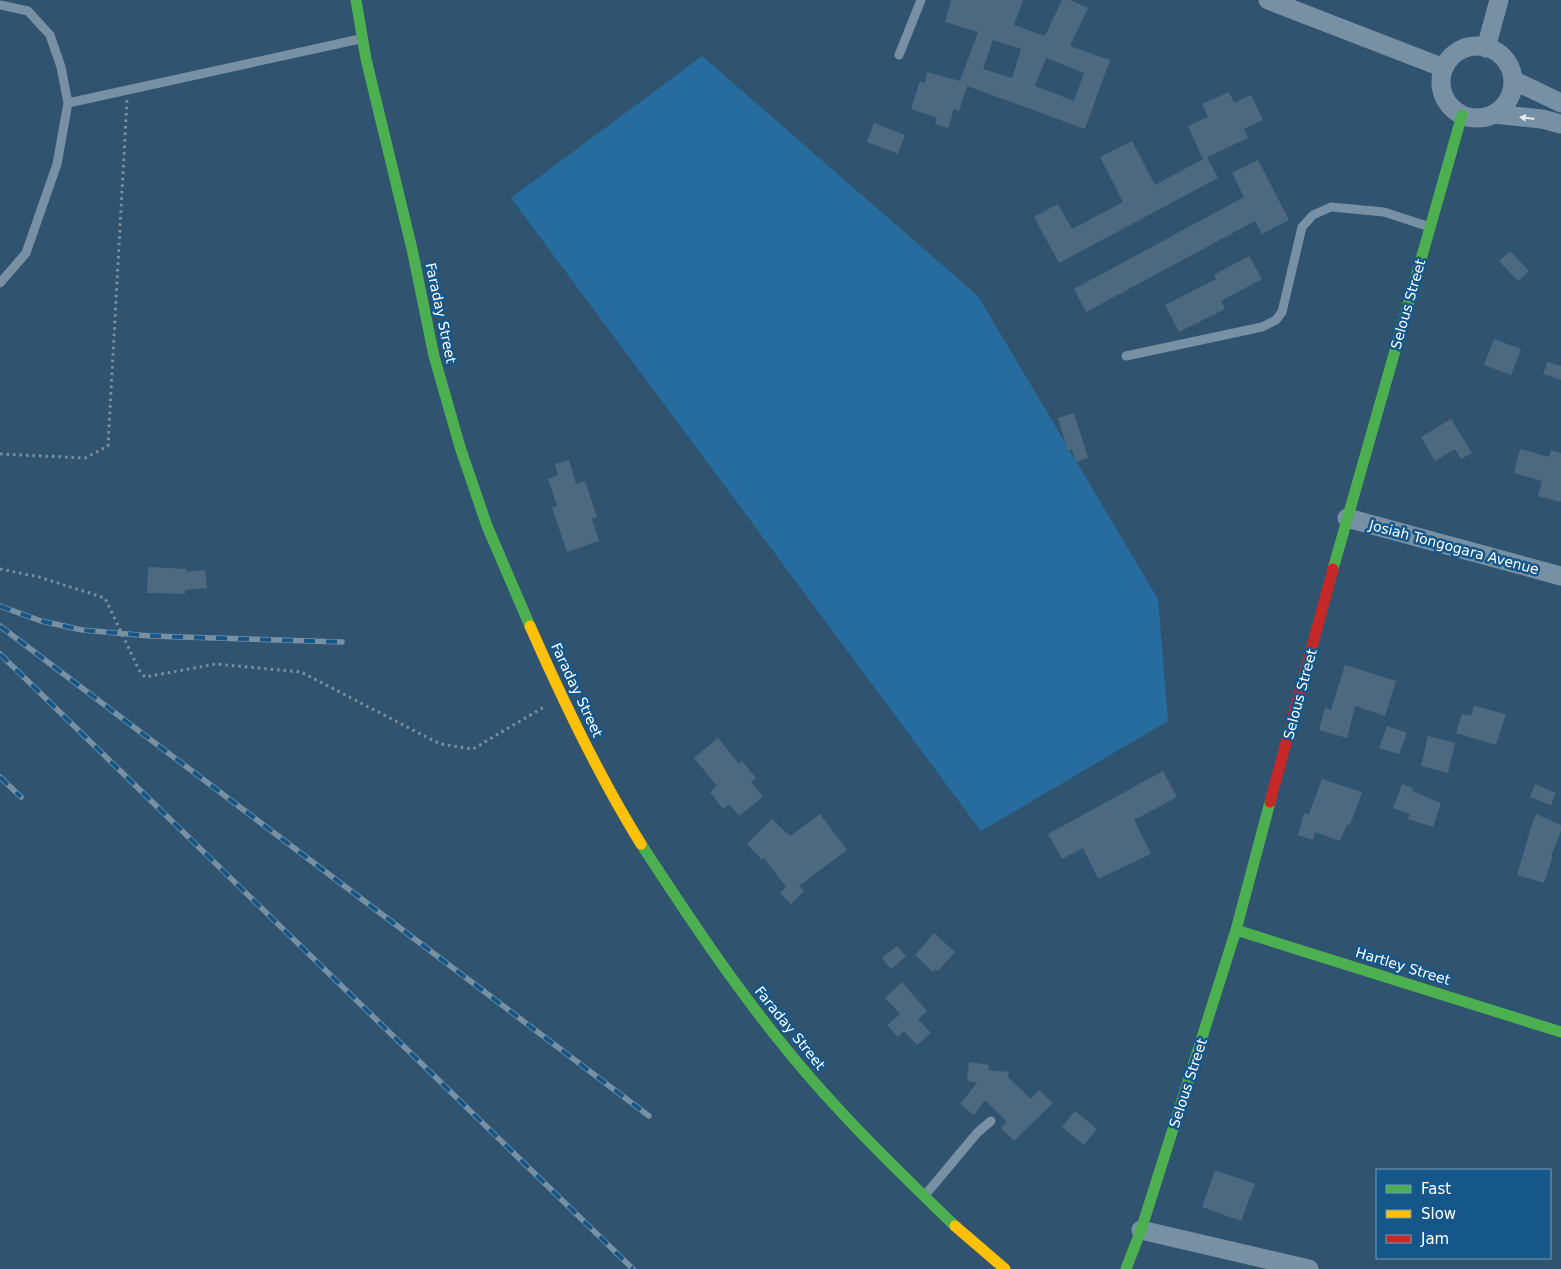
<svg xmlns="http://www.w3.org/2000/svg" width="1561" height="1269" viewBox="0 0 1561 1269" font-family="'DejaVu Sans',sans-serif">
<rect width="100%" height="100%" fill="#30546f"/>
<path fill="#266c9f" d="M 702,56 L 978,296 L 1158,599 L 1168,721 L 981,831 L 511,198 Z"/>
<path fill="#4d697f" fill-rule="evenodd" d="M 951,0 L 1023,0 L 1014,25 L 1045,36 L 1062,0 L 1070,0 L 1088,8 L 1070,46 L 1110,60 L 1085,129 L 967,86 L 959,111 L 954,109 L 948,128 L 935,124 L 937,118 L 911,109 L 920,81 L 925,83 L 927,72 L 960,81 L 978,32 L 945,22 ZM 993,40 L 1021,49 L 1012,78 L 983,69 ZM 1046,58 L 1084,73 L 1074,101 L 1035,86 Z
M 1229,92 L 1234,103 L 1251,95 L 1263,120 L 1244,129 L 1248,138 L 1203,159 L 1188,126 L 1208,117 L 1202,104 Z
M 874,123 L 905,135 L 898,154 L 867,142 Z
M 1132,141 L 1155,185 L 1207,157 L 1218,178 L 1059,263 L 1034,217 L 1058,204 L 1072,229 L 1123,202 L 1100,157 Z
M 1258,160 L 1289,220 L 1262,234 L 1255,221 L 1086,312 L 1074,289 L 1244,197 L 1232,173 Z
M 1510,251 L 1529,271 L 1518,281 L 1499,261 Z
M 1249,256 L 1262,279 L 1221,301 L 1225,309 L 1179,332 L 1165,305 L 1216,279 L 1214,275 Z
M 1494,339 L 1521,349 L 1511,375 L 1484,365 Z
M 1547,362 L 1561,366 L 1561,380 L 1543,374 Z
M 1074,413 L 1088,458 L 1076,462 L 1072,449 L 1068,451 L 1058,418 Z
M 1451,419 L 1472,453 L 1461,459 L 1455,449 L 1435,461 L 1421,437 Z
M 1520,449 L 1549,457 L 1551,450 L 1561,453 L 1561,502 L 1538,496 L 1542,481 L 1514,473 Z
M 569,460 L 576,484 L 585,481 L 597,517 L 592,519 L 599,541 L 567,552 L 552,508 L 557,506 L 548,479 L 558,475 L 555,464 Z
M 148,567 L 187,569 L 186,572 L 205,570 L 207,588 L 185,590 L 185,594 L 147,593 Z
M 1345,665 L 1396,681 L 1385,716 L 1355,706 L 1347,738 L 1319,730 L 1325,708 L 1331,710 Z
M 1474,706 L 1506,714 L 1496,745 L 1456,733 L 1462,714 L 1471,716 Z
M 1387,726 L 1407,733 L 1399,754 L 1379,748 Z
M 1428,736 L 1455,743 L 1448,773 L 1421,766 Z
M 718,738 L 739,764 L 742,761 L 756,778 L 751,782 L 763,797 L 739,816 L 729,804 L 723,809 L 710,792 L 717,786 L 694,758 Z
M 1163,771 L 1177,797 L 1134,820 L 1151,854 L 1098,879 L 1083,848 L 1062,859 L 1048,834 Z
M 1322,779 L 1362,792 L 1350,825 L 1347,824 L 1340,841 L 1315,832 L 1313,840 L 1298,835 L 1304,813 L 1309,814 Z
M 1402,784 L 1413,788 L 1412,791 L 1441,803 L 1433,827 L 1408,819 L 1410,814 L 1393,808 Z
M 1535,784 L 1556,793 L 1551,805 L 1530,797 Z
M 820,814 L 847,850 L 799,886 L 804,891 L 791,904 L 780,893 L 786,887 L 764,858 L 762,860 L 747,844 L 772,819 L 790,836 Z
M 1536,814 L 1561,825 L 1561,831 L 1551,856 L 1553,856 L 1544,883 L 1517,875 L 1531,827 Z
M 934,933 L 955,952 L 938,971 L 935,969 L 933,972 L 915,955 Z
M 897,946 L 906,956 L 891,969 L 882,958 Z
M 902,982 L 927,1011 L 918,1019 L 931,1033 L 917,1045 L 904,1031 L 898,1037 L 887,1025 L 900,1014 L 885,998 Z
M 969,1062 L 989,1065 L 988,1070 L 1009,1072 L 1008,1077 L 1031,1099 L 1039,1090 L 1053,1103 L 1014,1141 L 1001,1128 L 1007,1122 L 985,1100 L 974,1115 L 960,1104 L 977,1083 L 967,1081 Z
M 1075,1111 L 1097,1129 L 1084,1145 L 1062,1127 Z
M 1215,1170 L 1255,1184 L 1241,1221 L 1202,1207 Z"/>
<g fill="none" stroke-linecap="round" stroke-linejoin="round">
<path stroke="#7790a4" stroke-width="3" stroke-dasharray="2.5 4" stroke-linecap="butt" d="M 0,454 L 85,458 L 108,446 L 127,100
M 0,569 L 39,577 L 105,598 L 139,670 L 145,677 L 216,664 L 301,672 L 440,744 L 473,749 L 544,707"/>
<path stroke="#7790a4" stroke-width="9" d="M 0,5 L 28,11 L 50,35 L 61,67 L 68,103 L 57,164 L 26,253 L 0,283
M 899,55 L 921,0
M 68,103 L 360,39
M 1126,356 L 1262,327 L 1276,320 L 1282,312 L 1302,227 L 1313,215 L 1331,207 L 1384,212 L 1427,226
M 926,1194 L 977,1133 L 991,1121"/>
<path stroke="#7790a4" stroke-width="19" d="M 1268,0 L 1444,68
M1441 82a36 36 0 1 1 72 0a36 36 0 1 1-72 0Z
M 1486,48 L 1499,0
M 1513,80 L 1561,103
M 1493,114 L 1542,119 L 1561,124
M 1347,518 L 1561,576
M 1141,1230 L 1309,1269"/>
<path stroke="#4caf50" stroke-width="11" d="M 356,0 L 366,59 L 412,249 L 434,356 L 460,447 L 487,526 L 530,626
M 1333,569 L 1462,115
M 641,844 C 686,913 731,981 783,1045 C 835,1110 895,1168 955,1226
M 1236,930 L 1561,1032
M 1126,1269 L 1141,1230 L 1236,930 L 1270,802"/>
<path stroke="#ffc107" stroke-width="11" d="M 530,626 C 563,701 598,775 641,844
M 955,1226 L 1005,1269"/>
<path stroke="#c62828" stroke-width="11" d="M 1270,802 L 1333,569"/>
<g stroke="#7890a3" stroke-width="5.5">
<path id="rail" d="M 0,606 L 41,621 L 82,630 L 150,636 L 342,642
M 0,626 L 649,1116
M 0,654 L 633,1269
M 0,777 L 21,797"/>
</g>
<use href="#rail" stroke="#165789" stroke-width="4" stroke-dasharray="11" stroke-linecap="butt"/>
</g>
<defs><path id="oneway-solid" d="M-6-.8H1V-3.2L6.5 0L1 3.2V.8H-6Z" transform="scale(1.25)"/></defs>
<use fill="#e4e9ed" href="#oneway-solid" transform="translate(1527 118) rotate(-173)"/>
<g text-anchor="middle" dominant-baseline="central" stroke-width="5" stroke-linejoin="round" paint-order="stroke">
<g font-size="14" fill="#fff" stroke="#165789">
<text transform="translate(1408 304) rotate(-74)">Selous Street</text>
<text transform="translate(441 313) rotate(78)">Faraday Street</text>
<text transform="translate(1454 547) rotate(15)">Josiah Tongogara Avenue</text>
<text transform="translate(577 690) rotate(65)">Faraday Street</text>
<text transform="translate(1300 694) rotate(-75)">Selous Street</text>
<text transform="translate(1403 966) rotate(17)">Hartley Street</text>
<text transform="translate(790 1028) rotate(51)">Faraday Street</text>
<text transform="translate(1188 1083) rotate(-72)">Selous Street</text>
</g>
</g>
<rect x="1376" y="1169" width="175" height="90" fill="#165789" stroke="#739ab8"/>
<rect x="1386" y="1185" width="25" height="8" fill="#4caf50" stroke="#739ab8"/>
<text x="1421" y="1194" font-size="15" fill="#ffffff">Fast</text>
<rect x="1386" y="1210" width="25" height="8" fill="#ffc107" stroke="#739ab8"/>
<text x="1421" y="1219" font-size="15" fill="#ffffff">Slow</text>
<rect x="1386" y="1235" width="25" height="8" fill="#c62828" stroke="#739ab8"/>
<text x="1421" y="1244" font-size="15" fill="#ffffff">Jam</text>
</svg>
